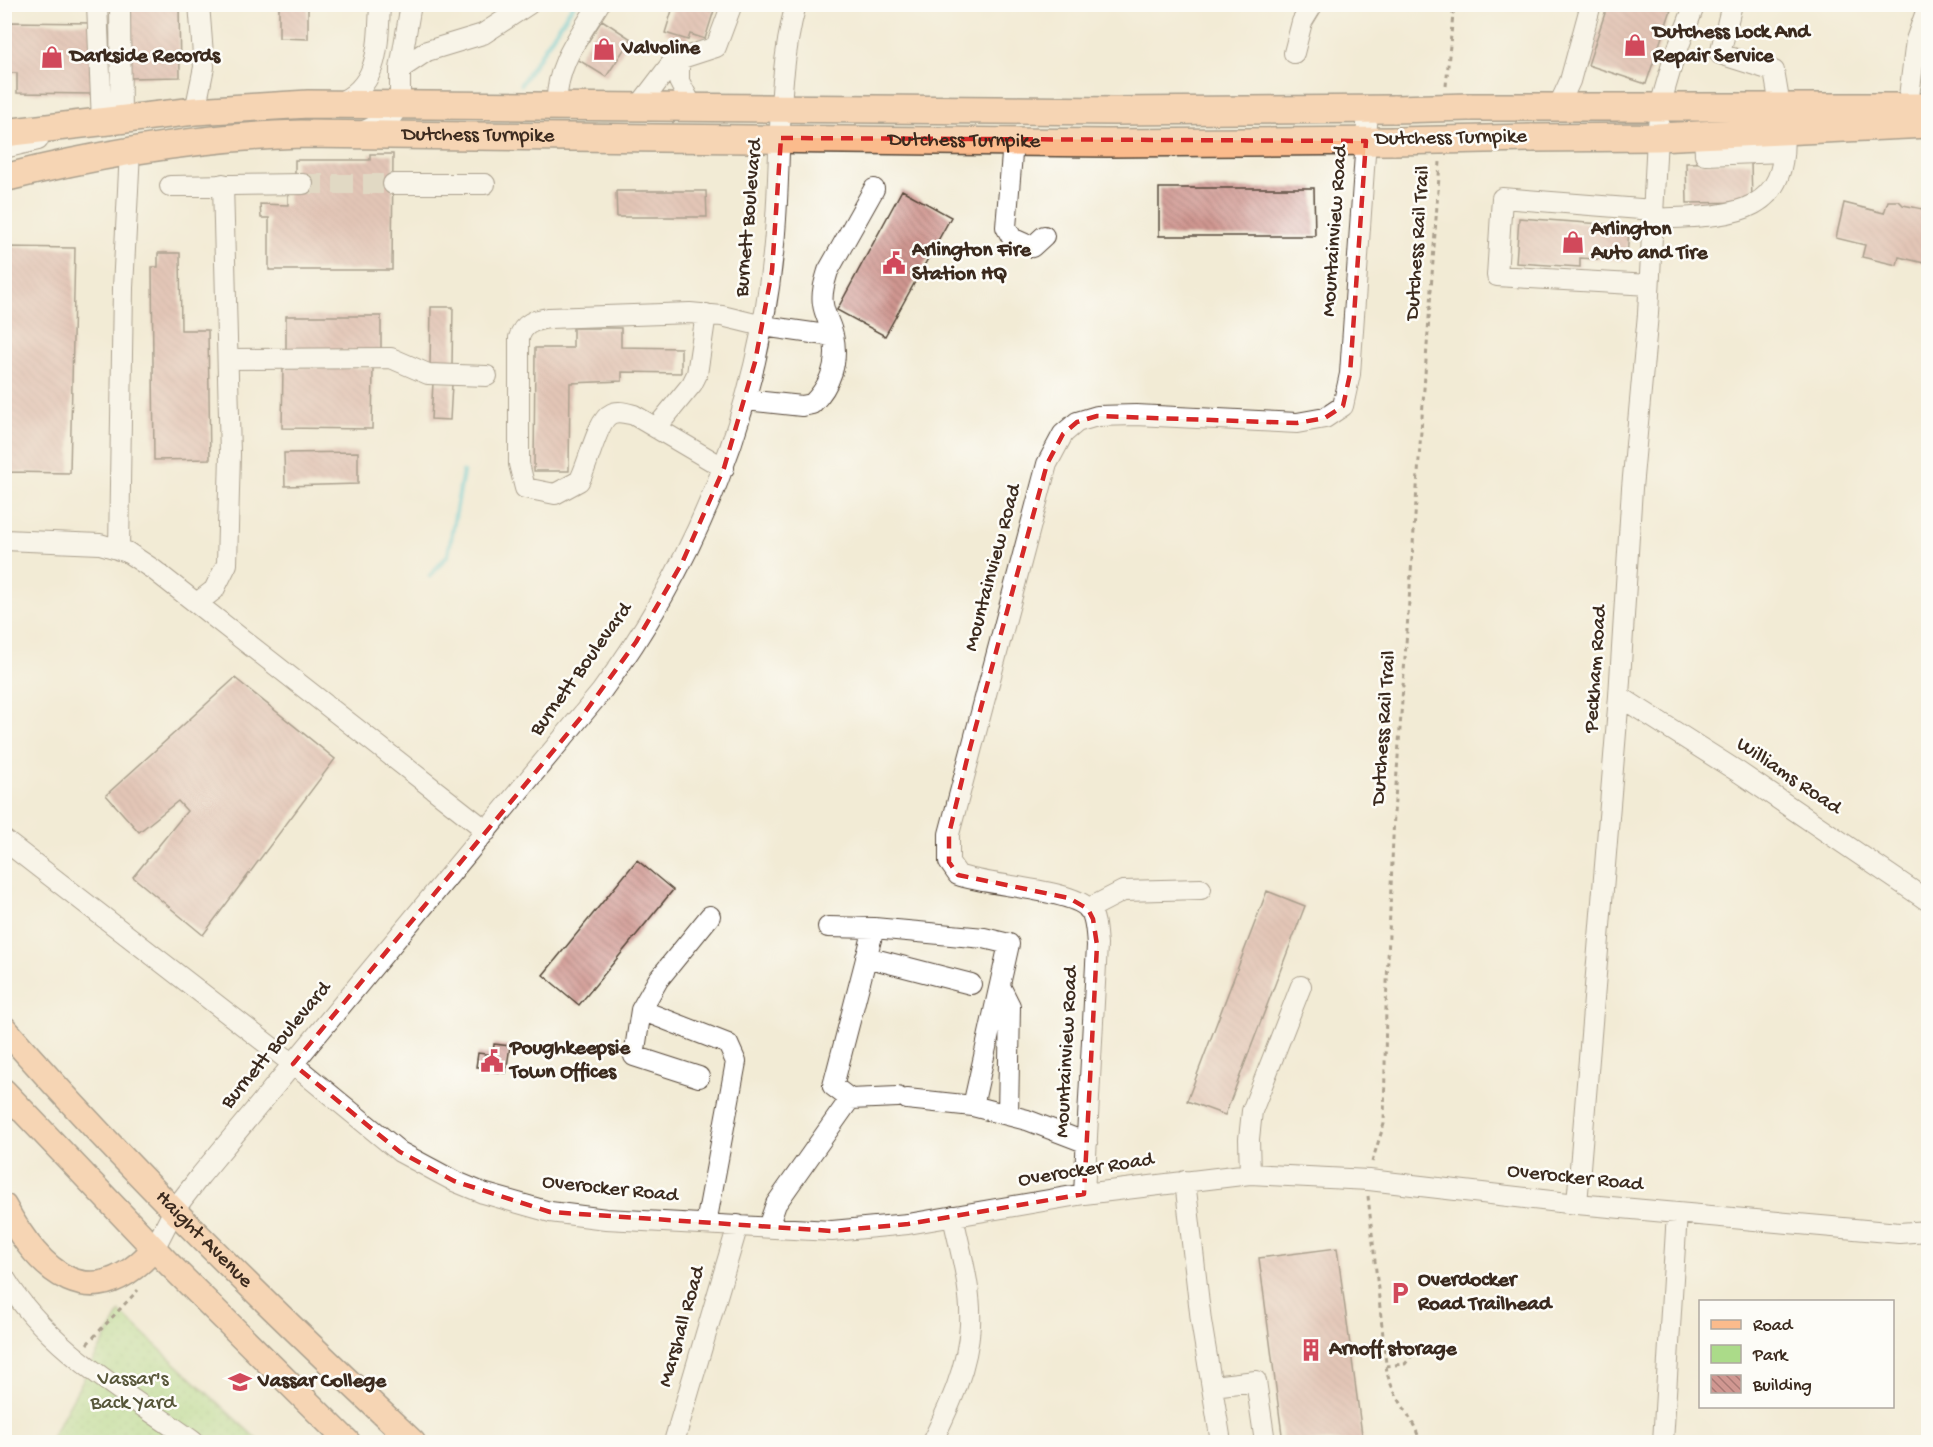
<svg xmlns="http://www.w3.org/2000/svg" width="1933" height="1447" viewBox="0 0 1933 1447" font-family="'Gochi Hand',sans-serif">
<defs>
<pattern id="green-dots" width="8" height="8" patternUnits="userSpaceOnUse" patternTransform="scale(1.5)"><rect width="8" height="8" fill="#abdb89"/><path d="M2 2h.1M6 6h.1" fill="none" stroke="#94bc76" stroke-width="1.8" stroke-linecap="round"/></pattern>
<pattern id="building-back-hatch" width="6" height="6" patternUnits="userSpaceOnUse" patternTransform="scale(1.5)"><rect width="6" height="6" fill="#d09791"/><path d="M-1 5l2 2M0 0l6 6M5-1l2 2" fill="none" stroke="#aa7b76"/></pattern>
</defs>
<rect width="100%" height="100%" fill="#fdfcf7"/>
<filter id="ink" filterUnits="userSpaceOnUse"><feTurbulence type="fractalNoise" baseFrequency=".0167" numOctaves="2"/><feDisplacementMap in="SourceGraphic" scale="12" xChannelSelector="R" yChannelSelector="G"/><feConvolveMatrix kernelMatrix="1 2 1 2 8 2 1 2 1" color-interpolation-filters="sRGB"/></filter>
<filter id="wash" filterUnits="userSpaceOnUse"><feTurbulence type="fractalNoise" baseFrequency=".008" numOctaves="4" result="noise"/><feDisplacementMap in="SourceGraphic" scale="24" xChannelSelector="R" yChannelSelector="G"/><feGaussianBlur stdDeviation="1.35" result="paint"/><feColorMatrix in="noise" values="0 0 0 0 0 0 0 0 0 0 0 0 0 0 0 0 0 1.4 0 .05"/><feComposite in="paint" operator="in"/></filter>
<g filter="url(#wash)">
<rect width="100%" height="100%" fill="#f2ebd5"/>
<path fill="url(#green-dots)" stroke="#738254" stroke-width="1.5" d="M 120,1312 L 260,1442 L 49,1442 Z"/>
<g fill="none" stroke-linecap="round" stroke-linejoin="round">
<path stroke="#58c4d0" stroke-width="5" d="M 521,84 L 574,4
M 430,576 L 448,555 L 463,472"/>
</g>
<g id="blocks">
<path fill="url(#building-back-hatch)" d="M 128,4 L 179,4 L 180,77 L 129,78 Z
M 279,4 L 308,4 L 308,39 L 279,38 Z
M 674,4 L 716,4 L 705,39 L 690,34 L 688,40 L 665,33 Z
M 1608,4 L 1656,4 L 1671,10 L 1646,84 L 1588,65 Z
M 602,20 L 631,39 L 606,77 L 577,59 Z
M 7,22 L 94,23 L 94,94 L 17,93 L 17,73 L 7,73 Z
M 370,154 L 393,154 L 392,270 L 269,270 L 269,218 L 261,218 L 260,204 L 288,205 L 288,186 L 295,179 L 295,160 L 370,160 Z
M 1751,162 L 1752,202 L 1687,203 L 1686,163 Z
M 1159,188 L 1314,188 L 1315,236 L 1159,236 Z
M 902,190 L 951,217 L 885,336 L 837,310 Z
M 616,191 L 706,191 L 707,217 L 617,217 Z
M 1888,201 L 1899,201 L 1903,205 L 1928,210 L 1928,264 L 1899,257 L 1897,265 L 1862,257 L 1865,245 L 1836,238 L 1844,203 L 1884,213 Z
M 1519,218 L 1629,226 L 1627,261 L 1580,258 L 1580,267 L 1516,263 Z
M 4,247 L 75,248 L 70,473 L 7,472 L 6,505 Z
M 158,253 L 180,253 L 181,330 L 208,330 L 210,459 L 154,460 L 152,267 L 158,267 Z
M 431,307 L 453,307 L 452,365 L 430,365 Z
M 286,316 L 381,316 L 381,351 L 286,351 Z
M 573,328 L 621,328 L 621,347 L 681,348 L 681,373 L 622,372 L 622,381 L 570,383 L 569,471 L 534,471 L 535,348 L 573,348 Z
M 283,367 L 373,368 L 372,429 L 282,428 Z
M 433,383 L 452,384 L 450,420 L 431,419 Z
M 358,452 L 358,484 L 285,486 L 284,453 Z
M 235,678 L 335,759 L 203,935 L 133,877 L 187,811 L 178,801 L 139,832 L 106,795 Z
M 637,860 L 673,890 L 579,1005 L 543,975 Z
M 1267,891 L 1305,906 L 1225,1115 L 1187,1101 Z
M 494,1044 L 510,1046 L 506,1073 L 482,1070 L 483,1067 L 476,1067 L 478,1053 L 493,1055 Z
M 1337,1248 L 1363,1442 L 1283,1442 L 1259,1258 Z"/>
</g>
</g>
<g filter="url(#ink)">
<use href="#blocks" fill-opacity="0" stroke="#564739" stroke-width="1.5"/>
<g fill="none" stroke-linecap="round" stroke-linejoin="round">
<path stroke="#cdc4b0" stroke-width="20" stroke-dasharray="20 10" stroke-linecap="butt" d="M 303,184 L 393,184"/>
<g stroke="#564739" stroke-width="22">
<path id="minor" d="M 97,4 L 102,122
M 1732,4 L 1720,54 L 1774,71 L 1780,106
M 1294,53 L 1302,22 L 1313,4
M 679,59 L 679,81 L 692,106
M 400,69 L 427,51 L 483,34 L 529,4
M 337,103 C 380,88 378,43 380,4
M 557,105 C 555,66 579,37 599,4
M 639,106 L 671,64 L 679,59 L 716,47 L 732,4
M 1558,107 L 1570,81 L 1591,4
M 195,111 L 204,67 L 199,4
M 1906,121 L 1916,40 L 1928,6
M 110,123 L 121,120 L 120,4
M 364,131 L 390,119 L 400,104 L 400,69 L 411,4
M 1704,135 L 1705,155 L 1783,152
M 1013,142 L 1006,227 L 1012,238 L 1032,247 L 1044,236
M 4,148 L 38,140
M 393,184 L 485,184
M 170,186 L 303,184
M 1653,219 C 1721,215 1791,222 1783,131
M 1649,285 L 1497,276 L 1502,198 L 1653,210
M 228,359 L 391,358 L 428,374 L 487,376
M 746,400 L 802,406 L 812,404 C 831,385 839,361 833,335 C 831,325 824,314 823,304 C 821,293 825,281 828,271 L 874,189
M 656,428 L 692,384 L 697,374 L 706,314
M 724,468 L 634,415 C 626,413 618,410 611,414 C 597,420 588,467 579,481 L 555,494 L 525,488 L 519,464 L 519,338 C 523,323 535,320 549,318 L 690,313 L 722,316 L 763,326 L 833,336
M 4,540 L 100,544 L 127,552 L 154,570 L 487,831
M 119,550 L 123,288 L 130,151
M 197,603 L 214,590 L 227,564 L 230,454 L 223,184
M 1619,696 L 1740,773 L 1928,901
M 4,840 L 293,1064 L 400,1152 L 454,1181 L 483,1193 L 550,1212 L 606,1219 L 832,1231 L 908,1224 L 1084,1194 L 1250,1174 L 1369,1180 L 1577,1204 L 1899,1233 L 1928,1231
M 1088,909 L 1123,891 L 1201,889
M 828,927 L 874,928
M 866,957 L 971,984
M 1000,986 L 1010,1006 L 1008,1115
M 641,1010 L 634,1056 L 699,1077
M 850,1099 L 898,1097
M 907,1099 L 973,1106
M 1250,1174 L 1249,1139 L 1252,1111 L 1301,986
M 1185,1181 L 1201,1321 L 1221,1442
M 1084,1194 L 1097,945 C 1096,935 1096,917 1089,909 C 1071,889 987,886 958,875 L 949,862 L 949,834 L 1047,464 L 1063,434 L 1077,422 L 1097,416 L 1136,415 L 1297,423 L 1325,418 L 1343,406 L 1350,374 L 1368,110
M 1577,1204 L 1619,696 L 1632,488 L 1648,314 L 1657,137 L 1660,106 L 1673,61 L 1695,4
M 706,1224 L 736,1062 L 728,1044 L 641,1010 L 658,980 L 710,916
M 768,1227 L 776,1204 L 850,1099 L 833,1086 L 874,928 L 984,938 L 1009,944 L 973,1106 L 1027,1120 L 1087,1143
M 154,1249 L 174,1210 L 201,1175 L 601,692 C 698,560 759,408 774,244 C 782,165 775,81 796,4
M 4,1277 C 48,1350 128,1394 194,1442
M 1212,1386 L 1256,1381 L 1265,1442
M 674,1442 L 738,1225
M 932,1442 C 950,1405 968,1367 970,1325 C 972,1289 960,1251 953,1216
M 1663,1442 L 1677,1213"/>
</g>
<g stroke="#564739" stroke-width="27">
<g id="major">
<path id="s1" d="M 4,1028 C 132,1174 272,1310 413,1442"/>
<path d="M 4,1091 L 166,1261 L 348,1442"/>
<path d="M 4,1206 C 40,1273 90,1319 154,1249"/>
</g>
</g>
<g stroke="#564739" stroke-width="30">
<g id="highway">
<path d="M 1469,107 L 1928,107"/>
<path d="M 4,133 L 195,111 L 308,104 L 1114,111 L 1395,109"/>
<path d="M 1531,138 L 1657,137 L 1928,124"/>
<path id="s2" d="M 4,178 C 102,153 201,137 301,134 L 1107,143 L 1395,141"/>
</g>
</g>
<path stroke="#564739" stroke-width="3" stroke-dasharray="4.5 4.5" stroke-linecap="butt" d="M 1446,86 L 1454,4
M 1372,1162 L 1384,1124 L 1386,1007 L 1394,814 L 1440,162
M 1368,1196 L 1387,1373 C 1394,1399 1414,1417 1420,1442
M 87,1344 L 138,1290
M 1386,1366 L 1405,1364 L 1414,1353"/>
<use href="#minor" stroke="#fff" stroke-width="20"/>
<use href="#major" stroke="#fbbb8c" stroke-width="24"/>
<use href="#highway" stroke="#fbbb8c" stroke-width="27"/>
<g stroke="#564739" stroke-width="30" stroke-linecap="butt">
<path id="highway-bridge" d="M 1395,109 L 1469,107
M 1395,141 L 1531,138"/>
</g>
<use href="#highway-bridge" stroke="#fbbb8c" stroke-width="27"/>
</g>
</g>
<path d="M0 0H1933V1447H0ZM 781,138 L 1366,141 L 1350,374 L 1343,406 L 1325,418 L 1297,423 L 1097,416 L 1077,422 L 1063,434 L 1047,464 L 967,759 L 949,834 L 949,862 L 958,875 L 1069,898 L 1088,909 L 1093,919 L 1097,945 L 1084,1194 L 908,1224 L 832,1231 L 550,1212 L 454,1181 L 400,1152 L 293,1064 L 583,715 L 636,642 L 682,563 L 724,468 L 755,362 L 772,271 Z" fill="#f2ebd5" fill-opacity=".55" fill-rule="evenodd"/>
<path fill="none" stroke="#d62828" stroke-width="4.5" stroke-dasharray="12 8" stroke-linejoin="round" d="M 781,138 L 1366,141 L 1350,374 L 1343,406 L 1325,418 L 1297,423 L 1097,416 L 1077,422 L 1063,434 L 1047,464 L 967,759 L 949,834 L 949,862 L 958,875 L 1069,898 L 1088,909 L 1093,919 L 1097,945 L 1084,1194 L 908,1224 L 832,1231 L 550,1212 L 454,1181 L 400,1152 L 293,1064 L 583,715 L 636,642 L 682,563 L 724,468 L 755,362 L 772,271 Z"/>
<defs>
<g id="shop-bare" transform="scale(1.8)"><path d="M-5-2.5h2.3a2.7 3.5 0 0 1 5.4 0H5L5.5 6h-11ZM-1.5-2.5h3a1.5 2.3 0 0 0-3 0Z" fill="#d1495b" stroke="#fdfcf7" stroke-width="2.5" paint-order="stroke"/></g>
<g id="civic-bare" transform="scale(1.8)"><path d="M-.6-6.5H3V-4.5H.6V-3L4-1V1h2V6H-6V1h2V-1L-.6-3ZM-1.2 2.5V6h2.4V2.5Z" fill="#d1495b" stroke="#fdfcf7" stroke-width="2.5" paint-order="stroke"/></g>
<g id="parking-bare" transform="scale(1.8)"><path d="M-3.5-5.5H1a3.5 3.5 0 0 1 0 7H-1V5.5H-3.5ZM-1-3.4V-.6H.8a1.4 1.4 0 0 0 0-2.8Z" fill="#d1495b" stroke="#fdfcf7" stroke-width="2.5" paint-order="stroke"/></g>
<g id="building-bare" transform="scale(1.8)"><path d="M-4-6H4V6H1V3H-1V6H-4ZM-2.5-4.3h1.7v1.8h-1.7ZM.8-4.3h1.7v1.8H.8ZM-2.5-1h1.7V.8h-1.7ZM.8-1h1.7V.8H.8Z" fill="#d1495b" stroke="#fdfcf7" stroke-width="2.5" paint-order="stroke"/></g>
<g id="university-bare" transform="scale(1.8)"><path d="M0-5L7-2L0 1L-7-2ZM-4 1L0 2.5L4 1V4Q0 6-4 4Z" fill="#d1495b" stroke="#fdfcf7" stroke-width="2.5" paint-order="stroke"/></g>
</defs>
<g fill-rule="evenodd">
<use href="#shop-bare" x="1635" y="45"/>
<use href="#shop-bare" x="604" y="49"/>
<use href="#shop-bare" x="52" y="57"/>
<use href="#shop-bare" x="1573" y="242"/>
<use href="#civic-bare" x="894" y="263"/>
<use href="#civic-bare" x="492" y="1061"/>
<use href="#parking-bare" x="1400" y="1293"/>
<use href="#building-bare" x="1311" y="1350"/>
<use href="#university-bare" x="240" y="1382"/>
</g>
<g text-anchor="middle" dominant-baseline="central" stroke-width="5" stroke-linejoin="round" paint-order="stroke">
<g font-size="21" font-weight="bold" fill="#3b2a1e" stroke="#fdfcf7" text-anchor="start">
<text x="1653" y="33">Dutchess Lock And<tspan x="1653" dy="24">Repair Service</tspan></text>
<text x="622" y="49">Valvoline</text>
<text x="70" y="57">Darkside Records</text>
<text x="1591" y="230">Arlington<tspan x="1591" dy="24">Auto and Tire</tspan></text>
<text x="912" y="251">Arlington Fire<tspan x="912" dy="24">Station HQ</tspan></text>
<text x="510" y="1049">Poughkeepsie<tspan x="510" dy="24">Town Offices</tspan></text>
<text x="1418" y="1281">Overdocker<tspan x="1418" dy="24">Road Trailhead</tspan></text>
<text x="1329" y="1350">Arnoff storage</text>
<text x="258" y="1382">Vassar College</text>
</g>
<g font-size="21" fill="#3b2a1e" stroke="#fdfcf7">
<text stroke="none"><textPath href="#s2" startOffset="478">Dutchess Turnpike</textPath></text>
<text transform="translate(1451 139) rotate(-1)">Dutchess Turnpike</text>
<text stroke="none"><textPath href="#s2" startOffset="964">Dutchess Turnpike</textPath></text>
<text transform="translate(750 218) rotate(-85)">Burnett Boulevard</text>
<text transform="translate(1336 231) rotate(-86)">Mountainview Road</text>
<text transform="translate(1419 243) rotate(-86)">Dutchess Rail Trail</text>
<text transform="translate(994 568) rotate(-75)">Mountainview Road</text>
<text transform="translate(1597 669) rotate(-86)">Peckham Road</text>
<text transform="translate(582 670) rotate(-54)">Burnett Boulevard</text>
<text transform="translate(1385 728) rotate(-86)">Dutchess Rail Trail</text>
<text transform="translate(1788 777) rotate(34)">Williams Road</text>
<text transform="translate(277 1046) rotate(-50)">Burnett Boulevard</text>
<text transform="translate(1068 1052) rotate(-87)">Mountainview Road</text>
<text transform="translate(1086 1171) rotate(-9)">Overocker Road</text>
<text transform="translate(1575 1179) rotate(6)">Overocker Road</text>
<text transform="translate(610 1190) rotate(6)">Overocker Road</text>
<text stroke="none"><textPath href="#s1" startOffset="291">Haight Avenue</textPath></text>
<text transform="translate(683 1327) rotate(-74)">Marshall Road</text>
</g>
<g font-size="21" fill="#575639" stroke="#fdfcf7">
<text x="133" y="1380">Vassar's<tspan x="133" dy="24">Back Yard</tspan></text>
</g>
</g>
<rect width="1933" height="1447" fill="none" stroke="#fdfcf7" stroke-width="24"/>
<rect x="1699" y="1300" width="195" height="108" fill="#fdfcf7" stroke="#afa8a0" stroke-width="1.5"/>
<rect x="1711" y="1320" width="30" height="9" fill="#fbbb8c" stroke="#afa8a0" stroke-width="1.5"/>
<text x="1753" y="1330" font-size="18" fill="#3b2a1e">Road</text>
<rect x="1711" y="1345" width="30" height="18" fill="#abdb89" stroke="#afa8a0" stroke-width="1.5"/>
<text x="1753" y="1360" font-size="18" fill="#3b2a1e">Park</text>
<rect x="1711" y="1375" width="30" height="18" fill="url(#building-back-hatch)" stroke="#afa8a0" stroke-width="1.5"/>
<text x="1753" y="1390" font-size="18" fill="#3b2a1e">Building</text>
</svg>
